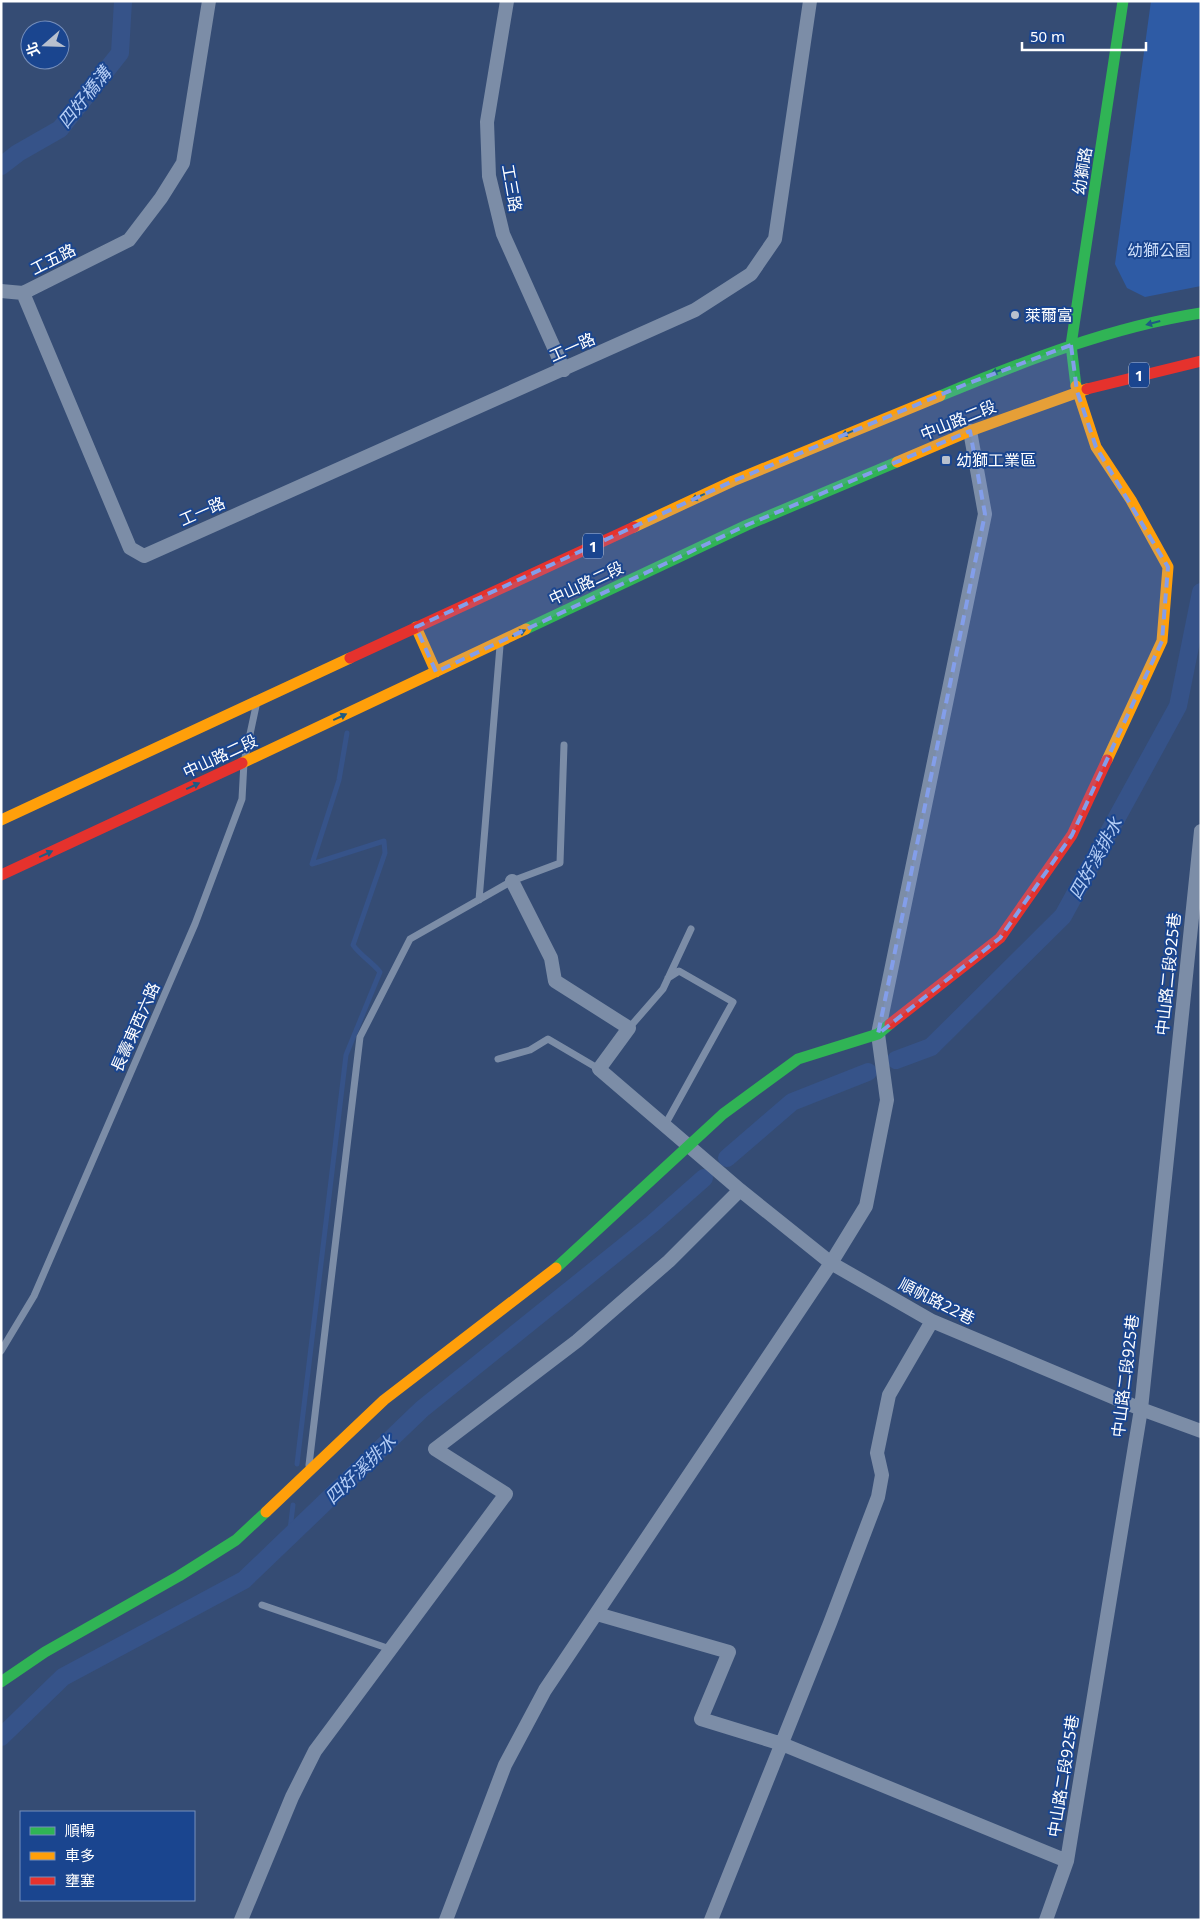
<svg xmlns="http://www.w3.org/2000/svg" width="1202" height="1921" viewBox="0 0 1202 1921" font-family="'Noto Sans','Noto Sans TC',sans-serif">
<rect width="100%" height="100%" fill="#354c74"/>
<path fill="#2e5ba5" d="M 1151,1 L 1201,1 L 1201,286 L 1145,297 L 1127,288 L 1115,264 Z"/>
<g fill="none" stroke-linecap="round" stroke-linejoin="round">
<path stroke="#365389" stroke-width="5" d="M 297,1464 L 346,1055 L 380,972 C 372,962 361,956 353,945 L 385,853 L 384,841 L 312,864 L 339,780 L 347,733
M 289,1538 L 293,1505"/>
<path stroke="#365389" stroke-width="18" d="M 1,166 L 18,153 L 60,129 L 120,53 L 123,1
M 896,1060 L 931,1047 L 1063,916 L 1178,706 L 1201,592
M 727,1158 L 792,1102 L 868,1072
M 1,1737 L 63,1677 L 244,1580 L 422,1409 L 652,1224 L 704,1178"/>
<path stroke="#7c8da7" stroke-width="7" d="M 479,900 L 500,646
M 629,1028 L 663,989 L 691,929
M 498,1059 L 530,1050 L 548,1039 L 599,1069
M 665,1125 L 733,1002 L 679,971 L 668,978
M 1,1351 L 34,1296 L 195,924 L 242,799 L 244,762 L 256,706
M 309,1465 L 360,1037 L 410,939 L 512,881 L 560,863 L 564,745
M 262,1605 L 390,1649"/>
<path stroke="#7c8da7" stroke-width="14" d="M 209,1 L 183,163 L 161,198 L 129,240 L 23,293 L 130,548 L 144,556 L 695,310 L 751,274 L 775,239 L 810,1
M 507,1 L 487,122 L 489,176 L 503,234 L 564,370
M 1,291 L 23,293
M 512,881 L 551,958 L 555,981 L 629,1028 L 599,1069 L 740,1190 L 831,1263 L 932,1321 L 1141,1409 L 1201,1431
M 597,1614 L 729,1652 L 701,1719 L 782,1744 L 1067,1861
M 241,1920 L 292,1797 L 315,1751 L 506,1494 L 435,1449 L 577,1341 L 669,1261 L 740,1190
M 446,1920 L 505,1765 L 545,1690 L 831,1263 L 866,1206 L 887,1100 L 878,1034 L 985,514 L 970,431
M 711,1920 L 830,1623 L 878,1497 L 882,1475 L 877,1453 L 889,1395 L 932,1321
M 1046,1920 L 1067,1861 L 1141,1409 L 1201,831"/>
<path stroke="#30b455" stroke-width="11" d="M 1076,386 L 1071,345 L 1123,1
M 940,396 C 1024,361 1111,327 1201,313
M 526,629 L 747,525 L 897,462
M 556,1268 L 723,1114 L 798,1059 L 878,1034 L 890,1024
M 1,1682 L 45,1652 L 179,1576 L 236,1540 L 266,1512"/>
<path stroke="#ff9f0a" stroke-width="11" d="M 1076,386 L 1096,447 L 1131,500 L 1168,567 L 1162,641 L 1107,760
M 897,462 L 970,431 L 1087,389
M 634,527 L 733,481 L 940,396
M 416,627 L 436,672
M 242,763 L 526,629
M 1,820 L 350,658
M 266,1512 L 384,1400 L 556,1268"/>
<path stroke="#e5322d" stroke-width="11" d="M 1087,389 L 1201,361
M 350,658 L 634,527
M 1,875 L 242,763
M 890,1024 L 1000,938 L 1072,835 L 1107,760"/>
</g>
<defs><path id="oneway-solid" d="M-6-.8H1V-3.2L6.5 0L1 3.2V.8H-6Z" transform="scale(1.25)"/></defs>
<g fill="#1e5b83">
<use href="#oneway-solid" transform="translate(1153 323) rotate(165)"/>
<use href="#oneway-solid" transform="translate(998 371) rotate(159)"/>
<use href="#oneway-solid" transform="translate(848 433) rotate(157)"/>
<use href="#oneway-solid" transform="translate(698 497) rotate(155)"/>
<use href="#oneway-solid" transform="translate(519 633) rotate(-25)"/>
<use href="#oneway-solid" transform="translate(340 717) rotate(-25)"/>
<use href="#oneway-solid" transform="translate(193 786) rotate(-25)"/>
<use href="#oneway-solid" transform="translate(46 854) rotate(-25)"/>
</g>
<path fill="#839eea" fill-opacity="0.2" stroke="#839eea" stroke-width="4" stroke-dasharray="10 6" stroke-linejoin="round" d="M 1071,345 L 1077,391 L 1096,447 L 1168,567 L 1162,641 L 1072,835 L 1000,938 L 878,1034 L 985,514 L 970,431 L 747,525 L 436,672 L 416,627 L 733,481 L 964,385 Z"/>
<g fill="#b8c0ce" stroke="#1a458f" stroke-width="2">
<circle cx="1015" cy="315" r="5"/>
<rect x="941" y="455" width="10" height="10" rx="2.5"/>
</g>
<g text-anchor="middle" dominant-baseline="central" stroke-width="4" stroke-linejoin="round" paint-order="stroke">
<g fill="#1a458f" stroke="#bac7dd" stroke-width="1">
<rect x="1129" y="362.5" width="20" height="25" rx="4"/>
<rect x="583" y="533.5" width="20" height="25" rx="4"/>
</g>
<g font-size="15" font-weight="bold" fill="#fff">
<text x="1139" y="375">1</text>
<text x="593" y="546">1</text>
</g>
<g font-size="16" fill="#fff" stroke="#1a458f">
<text transform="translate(1082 171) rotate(-81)">幼獅路</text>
<text transform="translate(512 188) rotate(80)">工三路</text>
<text transform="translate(53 259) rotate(-27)">工五路</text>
<text transform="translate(572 347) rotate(-24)">工一路</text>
<text transform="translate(958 420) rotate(-22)">中山路二段</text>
<text transform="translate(202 511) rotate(-24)">工一路</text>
<text transform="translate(586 583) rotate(-25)">中山路二段</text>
<text transform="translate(220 756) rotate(-25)">中山路二段</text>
<text transform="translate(1168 974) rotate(-84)">中山路二段925巷</text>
<text transform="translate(135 1027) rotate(-66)">長壽東西六路</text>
<text transform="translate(937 1301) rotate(27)">順帆路22巷</text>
<text transform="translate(1125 1376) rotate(-83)">中山路二段925巷</text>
<text transform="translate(1063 1776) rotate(-81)">中山路二段925巷</text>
</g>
<g font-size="16" fill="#cedffa" stroke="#1a458f">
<text x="1159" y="250">幼獅公園</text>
</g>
<g font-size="16" fill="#fff" stroke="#1a458f" text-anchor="start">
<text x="1025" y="315">萊爾富</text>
<text x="956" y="460">幼獅工業區</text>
</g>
<g font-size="18" font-style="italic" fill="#b4cdf5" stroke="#1a458f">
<text transform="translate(84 97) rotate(-51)">四好橋溝</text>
<text transform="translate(1095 858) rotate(-61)">四好溪排水</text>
<text transform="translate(360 1469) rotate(-44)">四好溪排水</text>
</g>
</g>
<rect width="1202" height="1921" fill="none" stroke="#ffffff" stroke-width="5"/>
<rect x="20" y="1811" width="175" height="90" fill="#1a458f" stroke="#768fbc"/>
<rect x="30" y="1827" width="25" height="8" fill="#30b455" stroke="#768fbc"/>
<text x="65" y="1836" font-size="15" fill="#ffffff">順暢</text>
<rect x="30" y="1852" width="25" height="8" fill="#ff9f0a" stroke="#768fbc"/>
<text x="65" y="1861" font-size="15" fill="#ffffff">車多</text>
<rect x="30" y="1877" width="25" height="8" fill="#e5322d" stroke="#768fbc"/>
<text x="65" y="1886" font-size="15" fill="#ffffff">壅塞</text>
<g transform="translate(45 45) rotate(250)"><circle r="24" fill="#1a458f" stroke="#768fbc"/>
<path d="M0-4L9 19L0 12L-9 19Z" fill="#b8c0ce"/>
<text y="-8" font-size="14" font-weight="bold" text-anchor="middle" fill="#ffffff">北</text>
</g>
<path d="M1022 42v8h124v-8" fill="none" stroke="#ffffff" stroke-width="2.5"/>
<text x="1030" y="42" font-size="15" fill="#ffffff" stroke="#1a458f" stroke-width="4" paint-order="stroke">50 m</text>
</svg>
